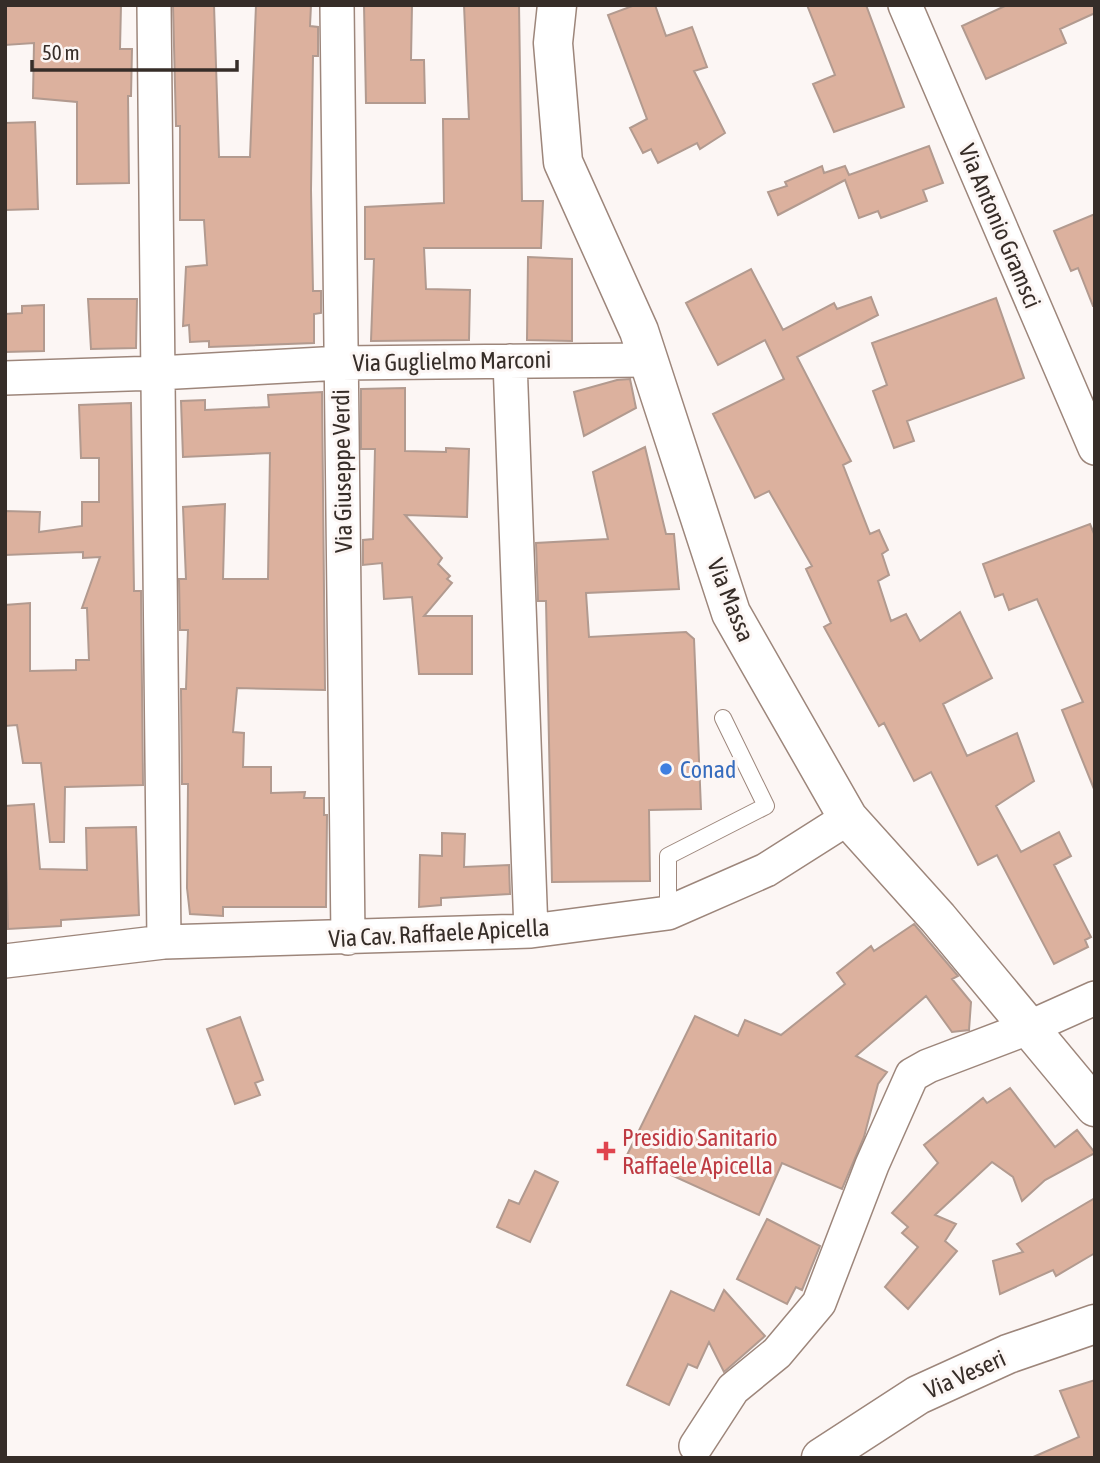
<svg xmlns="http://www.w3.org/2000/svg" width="1100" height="1463" viewBox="0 0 1100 1463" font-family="'Asap Condensed',sans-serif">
<rect width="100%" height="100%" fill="#fcf6f4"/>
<path fill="#dcb19e" stroke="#b29a8f" stroke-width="2" d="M 5,5 L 121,5 L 120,49 L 132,49 L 131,96 L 128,96 L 129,183 L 77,184 L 77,102 L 33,98 L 34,43 L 5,45 Z
M 173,5 L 214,5 L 219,157 L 250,157 L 256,5 L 311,5 L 310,26 L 318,27 L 318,56 L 313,56 L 311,190 L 313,291 L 321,291 L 321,313 L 314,314 L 314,343 L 209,347 L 209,341 L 190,342 L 189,325 L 183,326 L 186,267 L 207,265 L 204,220 L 180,220 L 180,126 L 176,126 Z
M 364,5 L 412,5 L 411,60 L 424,60 L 425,103 L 366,103 Z
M 464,5 L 519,5 L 522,201 L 543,201 L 541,248 L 424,248 L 426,289 L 470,290 L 469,340 L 371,341 L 374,259 L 365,259 L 365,207 L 444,203 L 443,119 L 469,119 Z
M 635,5 L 655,5 L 666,36 L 692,27 L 707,67 L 694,71 L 725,133 L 700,149 L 697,143 L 658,163 L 651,149 L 643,153 L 630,128 L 647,119 L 608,15 Z
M 807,5 L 866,5 L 904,107 L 834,132 L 813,84 L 835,75 Z
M 1007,5 L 1095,5 L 1095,13 L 1060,29 L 1066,43 L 986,79 L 962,26 Z
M 35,122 L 38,209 L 5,210 L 5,123 Z
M 929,146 L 943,183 L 923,190 L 927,201 L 881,218 L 878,211 L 859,218 L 845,180 L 778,215 L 768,192 L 787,186 L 785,182 L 822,166 L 824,173 L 845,166 L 849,175 Z
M 1095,214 L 1095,306 L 1093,306 L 1078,268 L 1071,271 L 1054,231 Z
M 528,257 L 572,259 L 572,341 L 527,340 Z
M 751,269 L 783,330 L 834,303 L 837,309 L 871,297 L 878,315 L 797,357 L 851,461 L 843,465 L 870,534 L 879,530 L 888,550 L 882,554 L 889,575 L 878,581 L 891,621 L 906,614 L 920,641 L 960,612 L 992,678 L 943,704 L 967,756 L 1017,733 L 1034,781 L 996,806 L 1021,852 L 1059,832 L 1071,856 L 1054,865 L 1091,937 L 1085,940 L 1088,947 L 1054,964 L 997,855 L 978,865 L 931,772 L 914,781 L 884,723 L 879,726 L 824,627 L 831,623 L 806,569 L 812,566 L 769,491 L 755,498 L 713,414 L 784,379 L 765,340 L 718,365 L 686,303 Z
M 996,298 L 1024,378 L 907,421 L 914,441 L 894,448 L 873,391 L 887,385 L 872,343 Z
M 88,299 L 137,299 L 136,348 L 91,349 Z
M 44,305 L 44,351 L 5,352 L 5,314 L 22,313 L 22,306 Z
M 630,379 L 636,408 L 584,436 L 574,392 L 617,380 Z
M 405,388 L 405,451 L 446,452 L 446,448 L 469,449 L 467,517 L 405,515 L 442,558 L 438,564 L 450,576 L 447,579 L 452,583 L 424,616 L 472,616 L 472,674 L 419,674 L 412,597 L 384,599 L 382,563 L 363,565 L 363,540 L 373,539 L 375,449 L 361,449 L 361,389 Z
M 322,392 L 325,690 L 237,688 L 233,732 L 244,733 L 243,767 L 271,767 L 271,793 L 305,792 L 304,798 L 324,798 L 324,815 L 327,815 L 326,907 L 223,907 L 223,916 L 190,914 L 187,888 L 188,784 L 182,784 L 181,689 L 186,689 L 188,630 L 180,630 L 179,579 L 186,579 L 183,507 L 225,504 L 223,579 L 268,579 L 270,453 L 183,457 L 181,401 L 205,400 L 205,410 L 269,407 L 268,395 Z
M 131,403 L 134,591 L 141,591 L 143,785 L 65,787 L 64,842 L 50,842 L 41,763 L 23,763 L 17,725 L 5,726 L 5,605 L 30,603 L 30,671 L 76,670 L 76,660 L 89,660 L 87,608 L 82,608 L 100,557 L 83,558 L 83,552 L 5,555 L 5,511 L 40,512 L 39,532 L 82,526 L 82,502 L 99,502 L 99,458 L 81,458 L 79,405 Z
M 645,447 L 666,534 L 674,534 L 679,589 L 586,593 L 589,637 L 686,632 L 694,639 L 701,809 L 649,810 L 650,881 L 552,882 L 546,601 L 538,601 L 536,543 L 608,539 L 593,472 Z
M 1090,524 L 1095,536 L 1094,789 L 1062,710 L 1083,702 L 1037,599 L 1009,610 L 1003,594 L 995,597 L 983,564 Z
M 34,804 L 40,869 L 87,870 L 86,828 L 136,827 L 139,915 L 61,920 L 61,926 L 8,929 L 5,806 Z
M 442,833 L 465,834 L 464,867 L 509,865 L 510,894 L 441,898 L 441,905 L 419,907 L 420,855 L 442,856 Z
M 914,924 L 958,976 L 952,979 L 971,1002 L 969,1030 L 952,1032 L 926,996 L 856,1056 L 887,1072 L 878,1084 L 864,1137 L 842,1189 L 782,1163 L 759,1215 L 627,1155 L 695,1016 L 738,1036 L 745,1020 L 781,1035 L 845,984 L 837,973 L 871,946 L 874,951 Z
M 240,1017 L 263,1080 L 255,1083 L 260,1095 L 235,1104 L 207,1029 Z
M 1010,1088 L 1055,1147 L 1077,1130 L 1095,1153 L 1045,1180 L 1022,1201 L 1013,1177 L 992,1162 L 935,1215 L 956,1224 L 945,1241 L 957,1251 L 908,1309 L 885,1287 L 918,1247 L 902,1233 L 908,1227 L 892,1213 L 938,1163 L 924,1145 L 983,1098 L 987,1103 Z
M 535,1171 L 558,1182 L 530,1242 L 497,1227 L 509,1200 L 519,1204 Z
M 1095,1198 L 1095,1253 L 1056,1276 L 1053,1270 L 1000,1294 L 993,1261 L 1023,1252 L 1017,1244 Z
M 767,1219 L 820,1246 L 802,1290 L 796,1287 L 787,1304 L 737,1279 Z
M 724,1290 L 765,1336 L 724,1372 L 709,1342 L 697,1368 L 688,1364 L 669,1405 L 627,1385 L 671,1291 L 714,1311 Z
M 1095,1380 L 1095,1458 L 1031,1458 L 1079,1437 L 1060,1391 Z"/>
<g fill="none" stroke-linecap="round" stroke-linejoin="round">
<g stroke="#9d867b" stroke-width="18">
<path id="service" d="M 668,913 L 668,856 L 766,806 L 723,718"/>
</g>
<g stroke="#9d867b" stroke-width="36">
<path id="minor" d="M 154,5 L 164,942
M 337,5 L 348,938
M 905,5 L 1095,448
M 510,361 L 531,931
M 5,378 L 158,373 L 341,363 L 648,360
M 5,961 L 164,942 L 531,931 L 668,913 L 766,870 L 848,818
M 696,1446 L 733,1389 L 777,1353 L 819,1303 L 872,1165 L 912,1075 L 928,1066 L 1028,1028 L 1095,998"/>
</g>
<g stroke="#9d867b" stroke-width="41">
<path id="tertiary" d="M 557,5 L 553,43 L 563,162 L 639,331 L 731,613 L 848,818 L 938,918 L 1095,1107
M 821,1458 L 918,1395 L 1008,1354 L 1095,1324"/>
</g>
<use href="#service" stroke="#fff" stroke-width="16"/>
<use href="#minor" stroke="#fff" stroke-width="33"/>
<use href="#tertiary" stroke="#fff" stroke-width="38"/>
</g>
<circle fill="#3f7fe0" stroke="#fcf6f4" stroke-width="2.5" cx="666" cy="769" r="7"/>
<path fill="#e0444e" stroke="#fcf6f4" stroke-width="2.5" d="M602.5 1140.5h7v7h7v7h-7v7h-7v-7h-7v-7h7z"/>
<g text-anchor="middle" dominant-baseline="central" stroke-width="6" stroke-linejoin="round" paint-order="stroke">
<g font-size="24" fill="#362d28" stroke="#fcf6f4">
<text transform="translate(1000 226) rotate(67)">Via Antonio Gramsci</text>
<text transform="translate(452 361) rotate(-1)">Via Guglielmo Marconi</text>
<text transform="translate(342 471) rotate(-91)">Via Giuseppe Verdi</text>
<text transform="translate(731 600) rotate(68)">Via Massa</text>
<text transform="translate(439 933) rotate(-3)">Via Cav. Raffaele Apicella</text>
<text transform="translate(965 1374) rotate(-24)">Via Veseri</text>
</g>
<g font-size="24" fill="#366cbe" stroke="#fcf6f4" text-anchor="start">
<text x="680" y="769">Conad</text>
</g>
<g font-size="24" fill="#be3a42" stroke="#fcf6f4" text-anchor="start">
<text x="622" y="1137">Presidio Sanitario<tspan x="622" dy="28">Raffaele Apicella</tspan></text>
</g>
</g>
<rect width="1100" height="1463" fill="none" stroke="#362d28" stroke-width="14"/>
<path d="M32 60v10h205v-10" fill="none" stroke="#362d28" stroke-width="3.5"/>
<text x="42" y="60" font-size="21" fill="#362d28" stroke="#fcf6f4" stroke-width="5" paint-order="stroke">50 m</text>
</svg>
